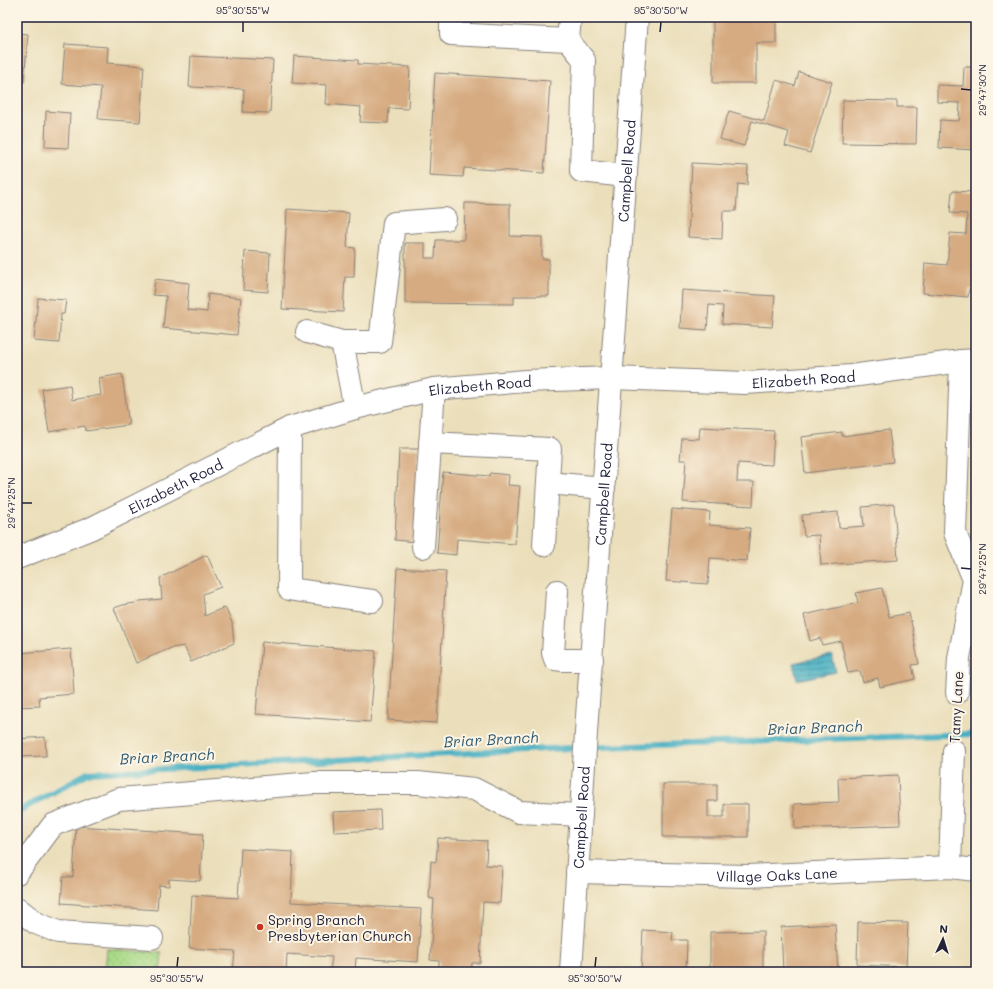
<svg xmlns="http://www.w3.org/2000/svg" width="993" height="989" viewBox="0 0 993 989" font-family="Mali,sans-serif">
<defs>
<pattern id="green-dots" width="8" height="8" patternUnits="userSpaceOnUse"><rect width="8" height="8" fill="#aada88"/><path d="M2 2h.1M6 6h.1" fill="none" stroke="#92bb76" stroke-width="1.8" stroke-linecap="round"/></pattern>
<pattern id="water-rules" width="6" height="5" patternUnits="userSpaceOnUse"><rect width="6" height="5" fill="#44afc2"/><path d="M0 2.5h6" fill="none" stroke="#388e9f"/></pattern>
</defs>
<rect width="100%" height="100%" fill="#fcf5e5"/>
<filter id="ink" filterUnits="userSpaceOnUse"><feTurbulence type="fractalNoise" baseFrequency=".025" numOctaves="2"/><feDisplacementMap in="SourceGraphic" scale="8" xChannelSelector="R" yChannelSelector="G"/><feConvolveMatrix kernelMatrix="1 2 1 2 8 2 1 2 1" color-interpolation-filters="sRGB"/></filter>
<filter id="wash" filterUnits="userSpaceOnUse"><feTurbulence type="fractalNoise" baseFrequency=".012" numOctaves="4" result="noise"/><feDisplacementMap in="SourceGraphic" scale="16" xChannelSelector="R" yChannelSelector="G"/><feGaussianBlur stdDeviation="0.9" result="paint"/><feColorMatrix in="noise" values="0 0 0 0 0 0 0 0 0 0 0 0 0 0 0 0 0 1.4 0 .05"/><feComposite in="paint" operator="in"/></filter>
<g filter="url(#wash)">
<rect width="100%" height="100%" fill="#ebdfbb"/>
<path fill="url(#green-dots)" stroke="#667e62" d="M 107,949 L 162,953 L 160,972 L 105,972 Z"/>
<path fill="url(#water-rules)" stroke="#33687e" d="M 832,655 L 836,672 L 797,680 L 793,663 Z"/>
<g fill="none" stroke-linecap="round" stroke-linejoin="round">
<path stroke="#44afc2" stroke-width="6" d="M 17,812 L 88,773 L 546,749 L 972,734 L 976,735"/>
</g>
<g id="blocks">
<path fill="#d6ab81" d="M 713,18 L 776,18 L 776,43 L 756,43 L 756,83 L 713,83 Z
M 17,33 L 28,34 L 24,82 L 17,81 Z
M 65,44 L 108,47 L 107,63 L 144,66 L 140,122 L 98,119 L 101,87 L 62,84 Z
M 191,56 L 273,60 L 270,113 L 243,112 L 244,89 L 189,87 Z
M 294,56 L 358,60 L 358,64 L 410,67 L 408,109 L 389,108 L 388,123 L 360,122 L 361,107 L 326,104 L 327,85 L 292,83 Z
M 964,67 L 976,67 L 976,150 L 939,148 L 940,120 L 959,121 L 960,103 L 937,102 L 937,85 L 963,86 Z
M 799,72 L 832,82 L 810,153 L 785,146 L 789,132 L 752,121 L 744,146 L 720,139 L 729,111 L 764,121 L 776,80 L 795,86 Z
M 435,73 L 550,81 L 544,173 L 464,168 L 463,177 L 429,175 Z
M 843,100 L 897,101 L 897,107 L 917,107 L 916,144 L 842,143 Z
M 46,111 L 70,113 L 68,148 L 45,147 Z
M 692,163 L 748,166 L 747,185 L 738,184 L 736,211 L 723,211 L 722,239 L 688,237 Z
M 952,191 L 976,192 L 976,290 L 969,289 L 968,297 L 923,293 L 925,263 L 947,265 L 950,233 L 966,234 L 967,214 L 950,213 Z
M 465,203 L 510,204 L 510,236 L 542,237 L 542,259 L 549,259 L 549,296 L 514,296 L 514,304 L 405,303 L 405,243 L 425,243 L 425,258 L 435,258 L 436,240 L 464,240 Z
M 287,209 L 349,213 L 347,247 L 355,248 L 354,277 L 345,277 L 343,312 L 282,309 Z
M 245,251 L 270,253 L 268,292 L 243,290 Z
M 155,279 L 189,283 L 187,310 L 207,312 L 208,294 L 241,298 L 237,335 L 163,328 L 166,296 L 153,295 Z
M 682,290 L 775,296 L 772,327 L 722,324 L 723,306 L 709,305 L 707,330 L 680,328 Z
M 38,298 L 66,300 L 64,314 L 61,314 L 59,343 L 34,341 Z
M 122,374 L 129,425 L 86,431 L 85,426 L 49,432 L 42,389 L 70,385 L 72,400 L 101,395 L 99,378 Z
M 700,427 L 774,431 L 772,465 L 738,463 L 737,482 L 754,482 L 753,506 L 683,502 L 686,460 L 680,460 L 682,438 L 699,439 Z
M 889,430 L 893,462 L 805,473 L 801,437 L 842,432 L 842,436 Z
M 399,449 L 419,449 L 415,542 L 395,540 Z
M 443,472 L 489,476 L 490,473 L 509,475 L 508,485 L 520,486 L 515,544 L 457,539 L 456,555 L 437,553 Z
M 894,504 L 898,560 L 821,565 L 819,535 L 804,536 L 802,515 L 838,512 L 839,528 L 864,526 L 862,507 Z
M 672,509 L 710,512 L 709,525 L 750,528 L 747,561 L 710,558 L 708,584 L 666,581 Z
M 207,555 L 221,587 L 203,594 L 205,616 L 225,607 L 232,623 L 234,643 L 191,662 L 184,646 L 171,648 L 136,663 L 114,608 L 123,605 L 135,603 L 139,601 L 162,599 L 160,578 Z
M 397,568 L 446,571 L 437,723 L 388,720 Z
M 882,588 L 889,617 L 909,613 L 915,640 L 914,640 L 919,664 L 912,665 L 915,679 L 880,687 L 878,678 L 863,682 L 860,671 L 848,673 L 841,641 L 822,645 L 820,638 L 810,641 L 804,615 L 858,603 L 856,593 Z
M 262,642 L 376,651 L 370,722 L 256,714 Z
M 71,649 L 74,694 L 39,697 L 40,706 L 17,707 L 17,653 Z
M 45,737 L 46,756 L 17,757 L 17,739 Z
M 898,775 L 900,825 L 795,829 L 794,804 L 839,802 L 838,778 Z
M 663,784 L 717,784 L 717,801 L 708,801 L 708,817 L 724,817 L 724,804 L 748,804 L 748,837 L 663,837 Z
M 380,810 L 381,830 L 334,832 L 333,812 Z
M 76,826 L 203,834 L 200,881 L 169,879 L 169,886 L 159,885 L 157,910 L 61,903 L 63,877 L 73,877 Z
M 438,838 L 487,841 L 486,865 L 502,866 L 500,903 L 483,902 L 480,963 L 472,963 L 471,972 L 439,972 L 439,961 L 430,960 L 434,899 L 429,898 L 431,861 L 436,862 Z
M 241,849 L 293,852 L 291,902 L 421,909 L 418,962 L 356,958 L 355,972 L 330,972 L 332,957 L 287,954 L 286,972 L 233,972 L 235,951 L 189,948 L 192,895 L 238,898 Z
M 858,922 L 908,923 L 906,967 L 857,965 Z
M 835,924 L 838,972 L 783,972 L 781,927 Z
M 643,930 L 673,932 L 672,940 L 687,940 L 686,972 L 641,972 Z
M 763,931 L 763,972 L 710,972 L 710,932 Z"/>
</g>
</g>
<g filter="url(#ink)">
<use href="#blocks" fill-opacity="0" stroke="#86807b" stroke-width="1"/>
<g fill="none" stroke-linecap="round" stroke-linejoin="round">
<g stroke="#86807b" stroke-width="24">
<g id="minor">
<path d="M 451,17 L 451,34 L 568,40"/>
<path d="M 570,17 L 568,40 L 584,60 L 581,171 L 626,176"/>
<path d="M 307,332 L 342,342 L 380,342 L 394,223 L 445,219"/>
<path d="M 342,342 L 355,408"/>
<path d="M 290,428 L 289,589 L 372,601"/>
<path d="M 430,443 L 550,449 L 544,545"/>
<path d="M 548,483 L 604,488"/>
<path d="M 423,547 L 434,389"/>
<path id="s1" d="M 17,558 L 92,528 L 290,428 L 355,408 L 434,389 L 525,381 L 612,378 L 745,383 L 851,376 L 961,361 L 976,360"/>
<path d="M 557,591 L 553,653 L 555,659 L 563,660 L 592,660"/>
<path d="M 957,693 L 959,658 L 974,580 L 955,533 L 961,361"/>
<path d="M 950,867 L 954,751"/>
<path id="s2" d="M 577,872 L 748,876 L 950,867 L 976,870"/>
<path d="M 17,873 L 53,825 L 119,799 L 314,783 L 418,783 L 474,789 L 519,812 L 581,815"/>
<path d="M 17,908 L 36,923 L 58,932 L 152,938"/>
<path id="s3" d="M 571,972 L 587,717 L 637,17"/>
</g>
</g>
<path stroke="#86807b" stroke-width="2.5" stroke-dasharray="1 3" stroke-linecap="butt" d="M 955,730 L 956,713
M 168,972 L 168,968"/>
<use href="#minor" stroke="#fff" stroke-width="22"/>
</g>
</g>
<path fill="none" stroke="#22223b" stroke-width="1.5" d="M 243,32 L 243,22M 660,32 L 661,22M 961,89 L 971,90M 22,503 L 32,503M 961,568 L 971,569M 177,967 L 178,957M 595,967 L 596,957"/>
<circle fill="#c8321e" stroke="#fcf5e5" stroke-width="1.5" cx="260" cy="927" r="4"/>
<g text-anchor="middle" dominant-baseline="central" stroke-width="4" stroke-linejoin="round" paint-order="stroke">
<g font-size="14" fill="#22223b" stroke="#fcf5e5">
<text stroke="none"><textPath href="#s3" startOffset="803">Campbell Road</textPath></text>
<text stroke="none"><textPath href="#s1" startOffset="822">Elizabeth Road</textPath></text>
<text stroke="none"><textPath href="#s1" startOffset="498">Elizabeth Road</textPath></text>
<text stroke="none"><textPath href="#s1" startOffset="174">Elizabeth Road</textPath></text>
<text stroke="none"><textPath href="#s3" startOffset="479">Campbell Road</textPath></text>
<text transform="translate(956 707) rotate(-87)">Tamy Lane</text>
<text stroke="none"><textPath href="#s3" startOffset="155">Campbell Road</textPath></text>
<text stroke="none"><textPath href="#s2" startOffset="200">Village Oaks Lane</textPath></text>
</g>
<g font-size="14" fill="#22223b" stroke="#fcf5e5" text-anchor="start">
<text x="268" y="919">Spring Branch<tspan x="268" dy="16">Presbyterian Church</tspan></text>
</g>
<g font-size="15" font-style="italic" fill="#305a71" stroke="#fcf5e5">
<text transform="translate(815 727) rotate(-2)">Briar Branch</text>
<text transform="translate(491 739) rotate(-3)">Briar Branch</text>
<text transform="translate(167 756) rotate(-3)">Briar Branch</text>
</g>
</g>
<rect width="993" height="989" fill="none" stroke="#fcf5e5" stroke-width="44"/>
<g transform="translate(943 939) rotate(4)" stroke="#fcf5e5" stroke-width="3" paint-order="stroke">
<path d="M0-3L7 15L0 10L-7 15Z" fill="#22223b"/>
<text y="-6" font-size="11" font-weight="bold" text-anchor="middle" fill="#22223b">N</text>
</g>
<rect x="22" y="22" width="949" height="945" fill="none" stroke="#22223b" stroke-width="1.5"/>
<g font-size="10" text-anchor="middle" fill="#22223b">
<text x="243" y="14">95°30'55"W</text>
<text x="661" y="14">95°30'50"W</text>
<text transform="translate(982 90) rotate(-90)" y="4">29°47'30"N</text>
<text transform="translate(11 503) rotate(-90)" y="4">29°47'25"N</text>
<text transform="translate(982 569) rotate(-90)" y="4">29°47'25"N</text>
<text x="177" y="982">95°30'55"W</text>
<text x="595" y="982">95°30'50"W</text>
</g>
</svg>
